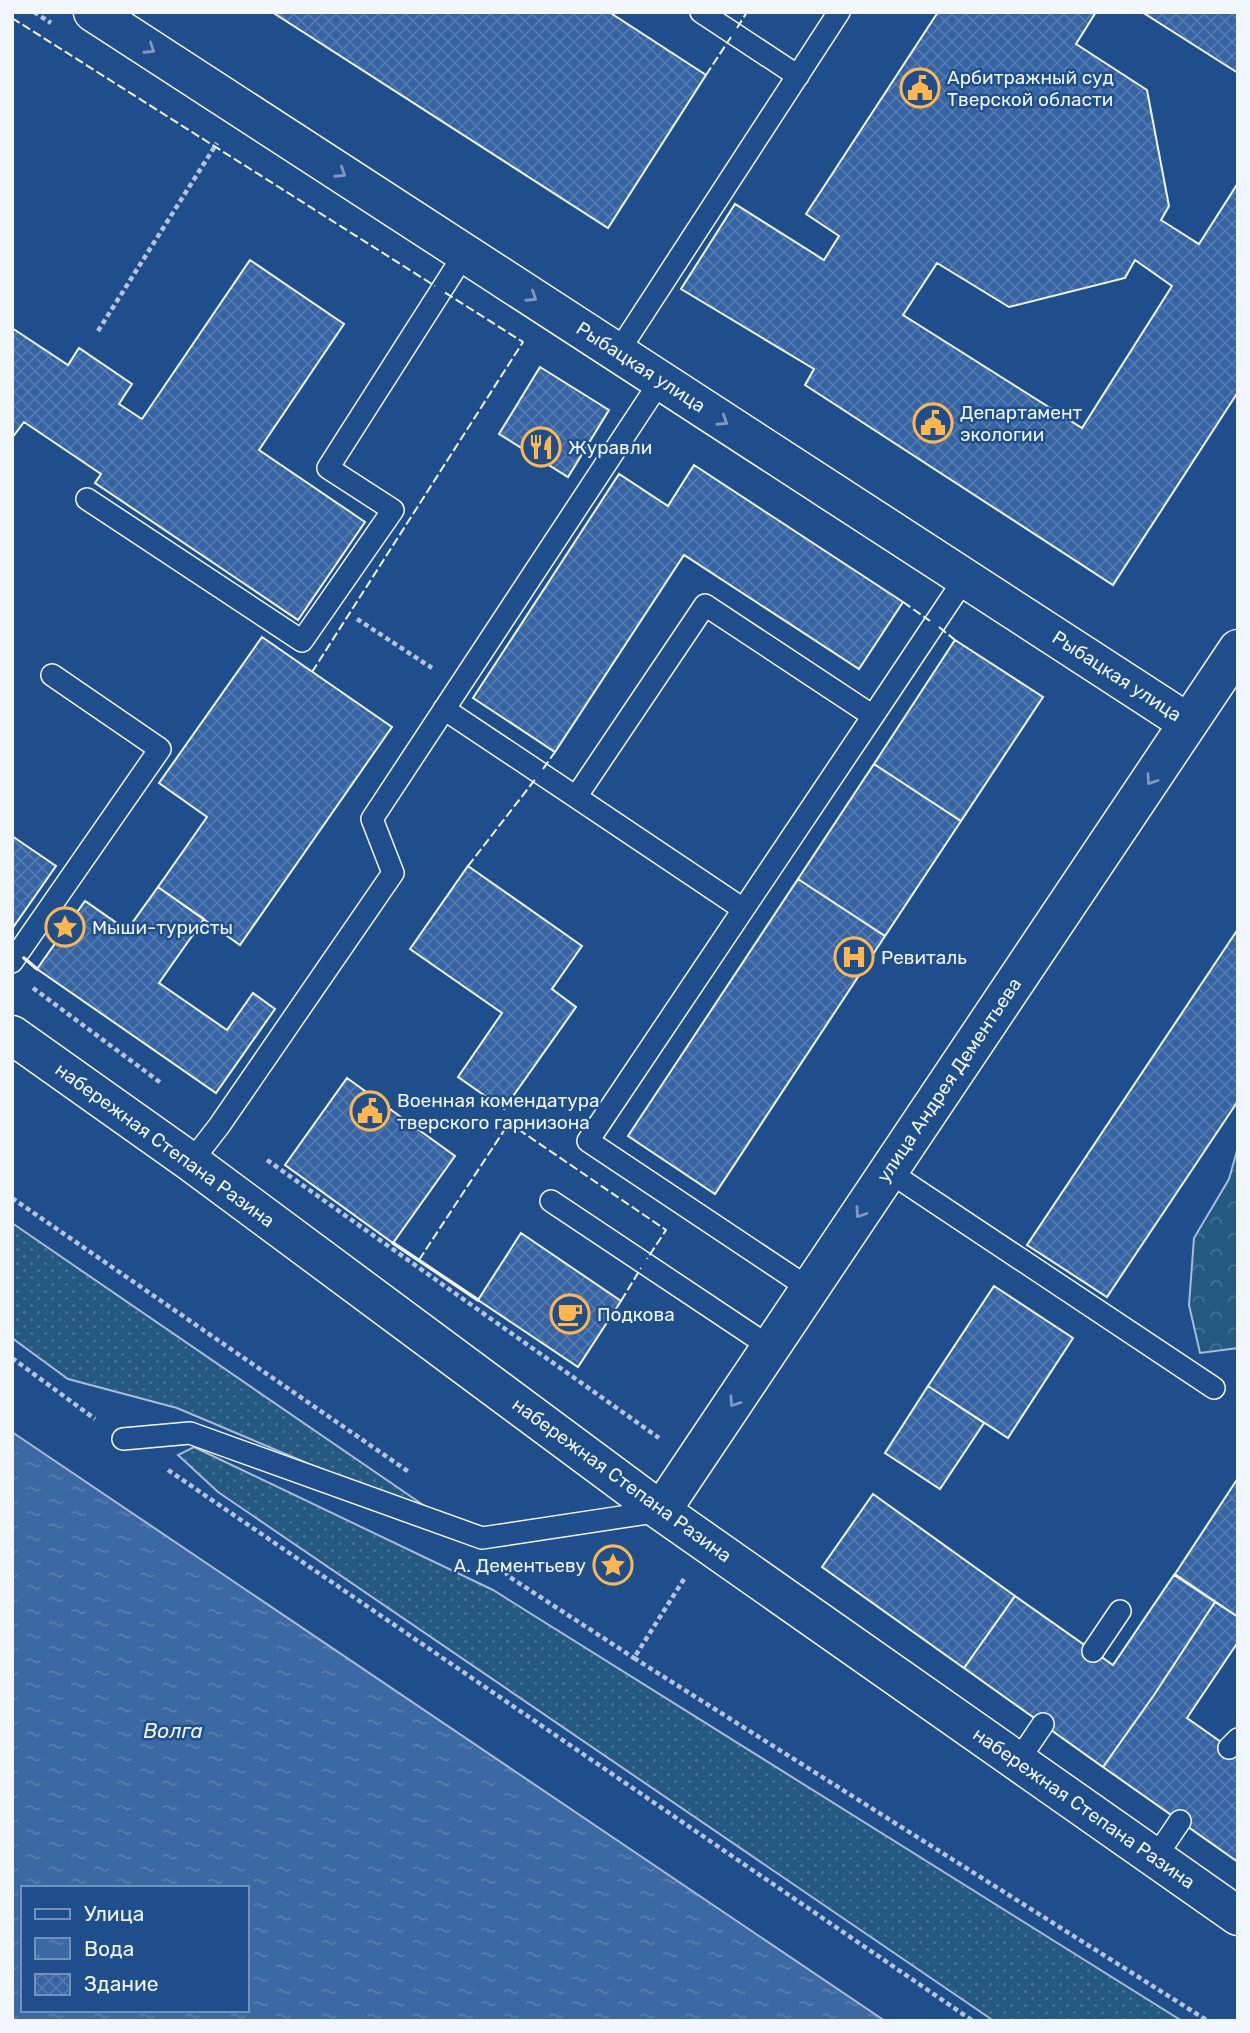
<svg xmlns="http://www.w3.org/2000/svg" width="1250" height="2033" viewBox="0 0 1250 2033" font-family="Rubik,sans-serif">
<defs>
<pattern id="grass-dots" width="8" height="8" patternUnits="userSpaceOnUse" patternTransform="scale(1.75)"><rect width="8" height="8" fill="#245a82"/><path d="M2 2h.1M6 6h.1" fill="none" stroke="#447295" stroke-width="1.8" stroke-linecap="round"/></pattern>
<pattern id="forest-crowns" width="20" height="18" patternUnits="userSpaceOnUse" patternTransform="scale(1.75)"><rect width="20" height="18" fill="#245a82"/><path d="M2 6a3 3 0 1 1 6 0M12 15a3 3 0 1 1 6 0" fill="none" stroke="#447295"/></pattern>
<pattern id="water-ripples" width="26" height="14" patternUnits="userSpaceOnUse" patternTransform="scale(1.75)"><rect width="26" height="14" fill="#3b69a3"/><path d="M2 4q2-2 4 0t4 0M15 11q2-2 4 0t4 0" fill="none" stroke="#587fb1"/></pattern>
<pattern id="building-cross-hatch" width="8" height="8" patternUnits="userSpaceOnUse" patternTransform="scale(1.75)"><rect width="8" height="8" fill="#3563a3"/><path d="M0 0l8 8M0 8l8-8" fill="none" stroke="#537ab1"/></pattern>
</defs>
<rect width="100%" height="100%" fill="#1f4e8c"/>
<path fill="url(#grass-dots)" stroke="#a8bbd7" stroke-width="2" d="M 12,1223 L 451,1524 L 177,1408 L 68,1379 L 12,1338 Z
M 194,1447 L 493,1590 L 1182,2021 L 994,2021 L 218,1492 L 178,1455 Z"/>
<path fill="url(#forest-crowns)" stroke="#a8bbd7" stroke-width="2" d="M 1238,1147 L 1238,1348 L 1200,1353 L 1189,1305 L 1194,1238 L 1229,1179 Z"/>
<path fill="url(#water-ripples)" stroke="#a8bbd7" stroke-width="2" fill-rule="evenodd" d="M 12,1432 L 885,2021 L 12,2021 ZM 23,1888 L 247,1888 L 247,2010 L 23,2010 Z"/>
<path fill="url(#building-cross-hatch)" stroke="#f2f6ff" stroke-width="2" fill-rule="evenodd" d="M 272,12 L 609,12 L 706,75 L 608,228 Z
M 938,12 L 1096,12 L 1076,44 L 1147,90 L 1169,206 L 1161,220 L 1199,244 L 1238,183 L 1238,392 L 1113,585 L 805,385 L 814,369 L 681,289 L 735,204 L 824,260 L 839,236 L 806,214 ZM 1135,260 L 1172,286 L 1082,428 L 903,315 L 937,263 L 1009,307 L 1125,278 Z
M 1142,12 L 1238,12 L 1238,73 Z
M 250,260 L 344,324 L 259,450 L 365,522 L 298,620 L 95,483 L 101,474 L 24,422 L 12,438 L 12,328 L 68,365 L 79,348 L 132,384 L 119,404 L 142,419 Z
M 540,367 L 609,410 L 568,477 L 499,434 Z
M 694,465 L 903,602 L 859,669 L 684,555 L 555,752 L 473,698 L 619,474 L 668,506 Z
M 262,637 L 392,727 L 240,945 L 158,887 L 207,817 L 159,783 Z
M 955,640 L 1043,697 L 961,821 L 874,764 Z
M 874,764 L 961,821 L 885,936 L 798,879 Z
M 12,836 L 56,866 L 12,929 Z
M 468,866 L 582,946 L 552,989 L 576,1007 L 504,1109 L 458,1077 L 502,1013 L 410,949 Z
M 798,879 L 885,936 L 715,1194 L 628,1136 Z
M 158,887 L 204,919 L 159,983 L 227,1030 L 253,993 L 275,1009 L 216,1093 L 37,969 L 85,901 L 127,930 Z
M 1238,929 L 1238,1101 L 1107,1297 L 1027,1245 Z
M 347,1078 L 455,1156 L 393,1243 L 285,1165 Z
M 521,1233 L 621,1301 L 578,1367 L 478,1300 Z
M 994,1286 L 1073,1338 L 1008,1438 L 928,1386 Z
M 928,1386 L 984,1423 L 940,1489 L 885,1453 Z
M 1238,1478 L 1238,1617 L 1175,1574 Z
M 873,1494 L 1015,1596 L 964,1668 L 822,1567 Z
M 1174,1575 L 1215,1602 L 1154,1695 L 1103,1767 L 964,1668 L 1015,1596 L 1113,1665 Z
M 1215,1602 L 1238,1617 L 1238,1642 L 1187,1718 L 1238,1754 L 1238,1862 L 1103,1767 L 1154,1695 Z"/>
<g fill="none" stroke-linecap="round" stroke-linejoin="round">
<g stroke="#f2f6ff" stroke-width="24">
<path id="service" d="M 701,12 L 798,76
M 618,352 L 839,12
M 87,499 L 302,641 L 393,510 L 328,468 L 465,253
M 444,709 L 576,797 L 705,605 L 873,716 L 965,578
M 576,797 L 743,909
M 12,962 L 160,749 L 52,675
M 191,1162 L 219,1126 L 393,873 L 372,819 L 661,380
M 888,1171 L 1214,1388
M 551,1201 L 770,1347
M 810,1289 L 588,1141 L 873,716
M 123,1439 L 190,1433 L 482,1538 L 661,1511
M 1093,1651 L 1120,1611
M 1229,1748 L 1238,1739
M 1018,1761 L 1043,1724
M 1155,1858 L 1180,1821"/>
</g>
<g stroke="#f2f6ff" stroke-width="41">
<path id="minor" d="M 93,12 L 1188,723"/>
</g>
<g stroke="#f2f6ff" stroke-width="41">
<path id="tertiary" d="M 12,1035 L 191,1162 L 661,1511 L 1238,1916
M 661,1511 L 1238,649"/>
</g>
<path stroke="#b3c4dc" stroke-width="4.5" stroke-dasharray="5 3.5" stroke-linecap="butt" d="M 34,12 L 51,23
M 98,331 L 217,143
M 357,619 L 432,668
M 33,988 L 161,1083
M 267,1160 L 659,1438
M 12,1198 L 409,1472
M 12,1358 L 95,1419
M 168,1470 L 973,2021
M 505,1571 L 508,1576 L 634,1658
M 684,1579 L 634,1658 L 1208,2021"/>
<use href="#service" stroke="#1f4e8c" stroke-width="21"/>
<use href="#minor" stroke="#1f4e8c" stroke-width="38"/>
<use href="#tertiary" stroke="#1f4e8c" stroke-width="38"/>
<path stroke="#f2f6ff" stroke-width="2" stroke-dasharray="9 3.5" stroke-linecap="butt" d="M 12,18 L 435,286
M 737,28 L 747,12
M 706,75 L 731,37
M 903,602 L 930,621
M 939,627 L 955,640
M 312,672 L 523,342 L 444,292
M 543,769 L 555,752
M 468,866 L 537,777
M 419,1260 L 509,1123 L 666,1230 L 647,1259
M 621,1301 L 641,1268"/>
<path stroke="#f2f6ff" stroke-width="3.5" d="M 24,958 L 37,969
M 393,1243 L 478,1300"/>
</g>
<defs><path id="oneway-chevron" d="M-2-3.5L2.5 0L-2 3.5" fill="none" stroke-width="1.6" stroke-linecap="round" stroke-linejoin="round" transform="scale(1.75)"/></defs>
<g stroke="#7e9ac0">
<use href="#oneway-chevron" transform="translate(150 49) rotate(33)"/>
<use href="#oneway-chevron" transform="translate(341 173) rotate(33)"/>
<use href="#oneway-chevron" transform="translate(532 297) rotate(33)"/>
<use href="#oneway-chevron" transform="translate(723 421) rotate(33)"/>
<use href="#oneway-chevron" transform="translate(1151 780) rotate(124)"/>
<use href="#oneway-chevron" transform="translate(860 1213) rotate(124)"/>
<use href="#oneway-chevron" transform="translate(734 1402) rotate(124)"/>
</g>
<defs>
<g id="civic-ring" transform="scale(2.0125)"><circle r="9.5" fill="#1f4e8c" stroke="#ffb74d" stroke-width="1.5"/><path d="M-.6-6.5H3V-4.5H.6V-3L4-1V1h2V6H-6V1h2V-1L-.6-3ZM-1.2 2.5V6h2.4V2.5Z" fill="#ffb74d"/></g>
<g id="restaurant-ring" transform="scale(2.0125)"><circle r="9.5" fill="#1f4e8c" stroke="#ffb74d" stroke-width="1.5"/><path d="M-5-6h1v4h1v-4h1v4h1v-4h1v5L-1.5 .5V6h-2V.5L-5-1ZM5-6V6H3V1.5H1.5Q1.5-4 5-6Z" fill="#ffb74d"/></g>
<g id="sight-ring" transform="scale(2.0125)"><circle r="9.5" fill="#1f4e8c" stroke="#ffb74d" stroke-width="1.5"/><path d="M0-6L1.8-2.2L6-1.7L2.9 1.2L3.7 5.4L0 3.3L-3.7 5.4L-2.9 1.2L-6-1.7L-1.8-2.2Z" fill="#ffb74d"/></g>
<g id="hospital-ring" transform="scale(2.0125)"><circle r="9.5" fill="#1f4e8c" stroke="#ffb74d" stroke-width="1.5"/><path d="M-5-5h3v3.5h4V-5h3V5h-3V1.5h-4V5h-3Z" fill="#ffb74d"/></g>
<g id="cafe-ring" transform="scale(2.0125)"><circle r="9.5" fill="#1f4e8c" stroke="#ffb74d" stroke-width="1.5"/><path d="M-5.5-4.5H6V0H3Q3 3.5 0 3.5H-2.5Q-5.5 3.5-5.5 0ZM3-3.2v2h1.7v-2ZM-6 4.5H4V6H-6Z" fill="#ffb74d"/></g>
</defs>
<g fill-rule="evenodd">
<use href="#civic-ring" x="920" y="88"/>
<use href="#civic-ring" x="933" y="423"/>
<use href="#restaurant-ring" x="541" y="447"/>
<use href="#sight-ring" x="65" y="927"/>
<use href="#hospital-ring" x="854" y="957"/>
<use href="#civic-ring" x="370" y="1111"/>
<use href="#cafe-ring" x="570" y="1314"/>
<use href="#sight-ring" x="613" y="1565"/>
</g>
<g text-anchor="middle" dominant-baseline="central" stroke-width="5" stroke-linejoin="round" paint-order="stroke">
<g font-size="19" fill="#f2f6ff" stroke="#1f4e8c" text-anchor="start">
<text x="947" y="77">Арбитражный суд<tspan x="947" dy="22">Тверской области</tspan></text>
<text x="960" y="412">Департамент<tspan x="960" dy="22">экологии</tspan></text>
<text x="568" y="447">Журавли</text>
<text x="92" y="927">Мыши-туристы</text>
<text x="881" y="957">Ревиталь</text>
<text x="397" y="1100">Военная комендатура<tspan x="397" dy="22">тверского гарнизона</tspan></text>
<text x="597" y="1314">Подкова</text>
<text x="586" y="1565" text-anchor="end">А. Дементьеву</text>
</g>
<g font-size="19" fill="#f2f6ff" stroke="#1f4e8c">
<text transform="translate(641 367) rotate(33)">Рыбацкая улица</text>
<text transform="translate(1117 676) rotate(33)">Рыбацкая улица</text>
<text transform="translate(949 1080) rotate(-56)">улица Андрея Дементьева</text>
<text transform="translate(165 1145) rotate(36)">набережная Степана Разина</text>
<text transform="translate(622 1480) rotate(36)">набережная Степана Разина</text>
<text transform="translate(1084 1808) rotate(35)">набережная Степана Разина</text>
</g>
<g font-size="21" font-style="italic" fill="#f2f6ff" stroke="#1f4e8c">
<text x="173" y="1730">Волга</text>
</g>
</g>
<rect width="1250" height="2033" fill="none" stroke="#f2f6ff" stroke-width="28"/>
<rect x="21" y="1886" width="228" height="126" fill="#1f4e8c" stroke="#7391ba" stroke-width="2"/>
<rect x="35" y="1909" width="35" height="10" fill="#1f4e8c" stroke="#7391ba" stroke-width="2"/>
<text x="84" y="1921" font-size="21" fill="#f2f6ff">Улица</text>
<rect x="35" y="1938" width="35" height="21" fill="url(#water-ripples)" stroke="#7391ba" stroke-width="2"/>
<text x="84" y="1956" font-size="21" fill="#f2f6ff">Вода</text>
<rect x="35" y="1974" width="35" height="21" fill="url(#building-cross-hatch)" stroke="#7391ba" stroke-width="2"/>
<text x="84" y="1991" font-size="21" fill="#f2f6ff">Здание</text>
</svg>
